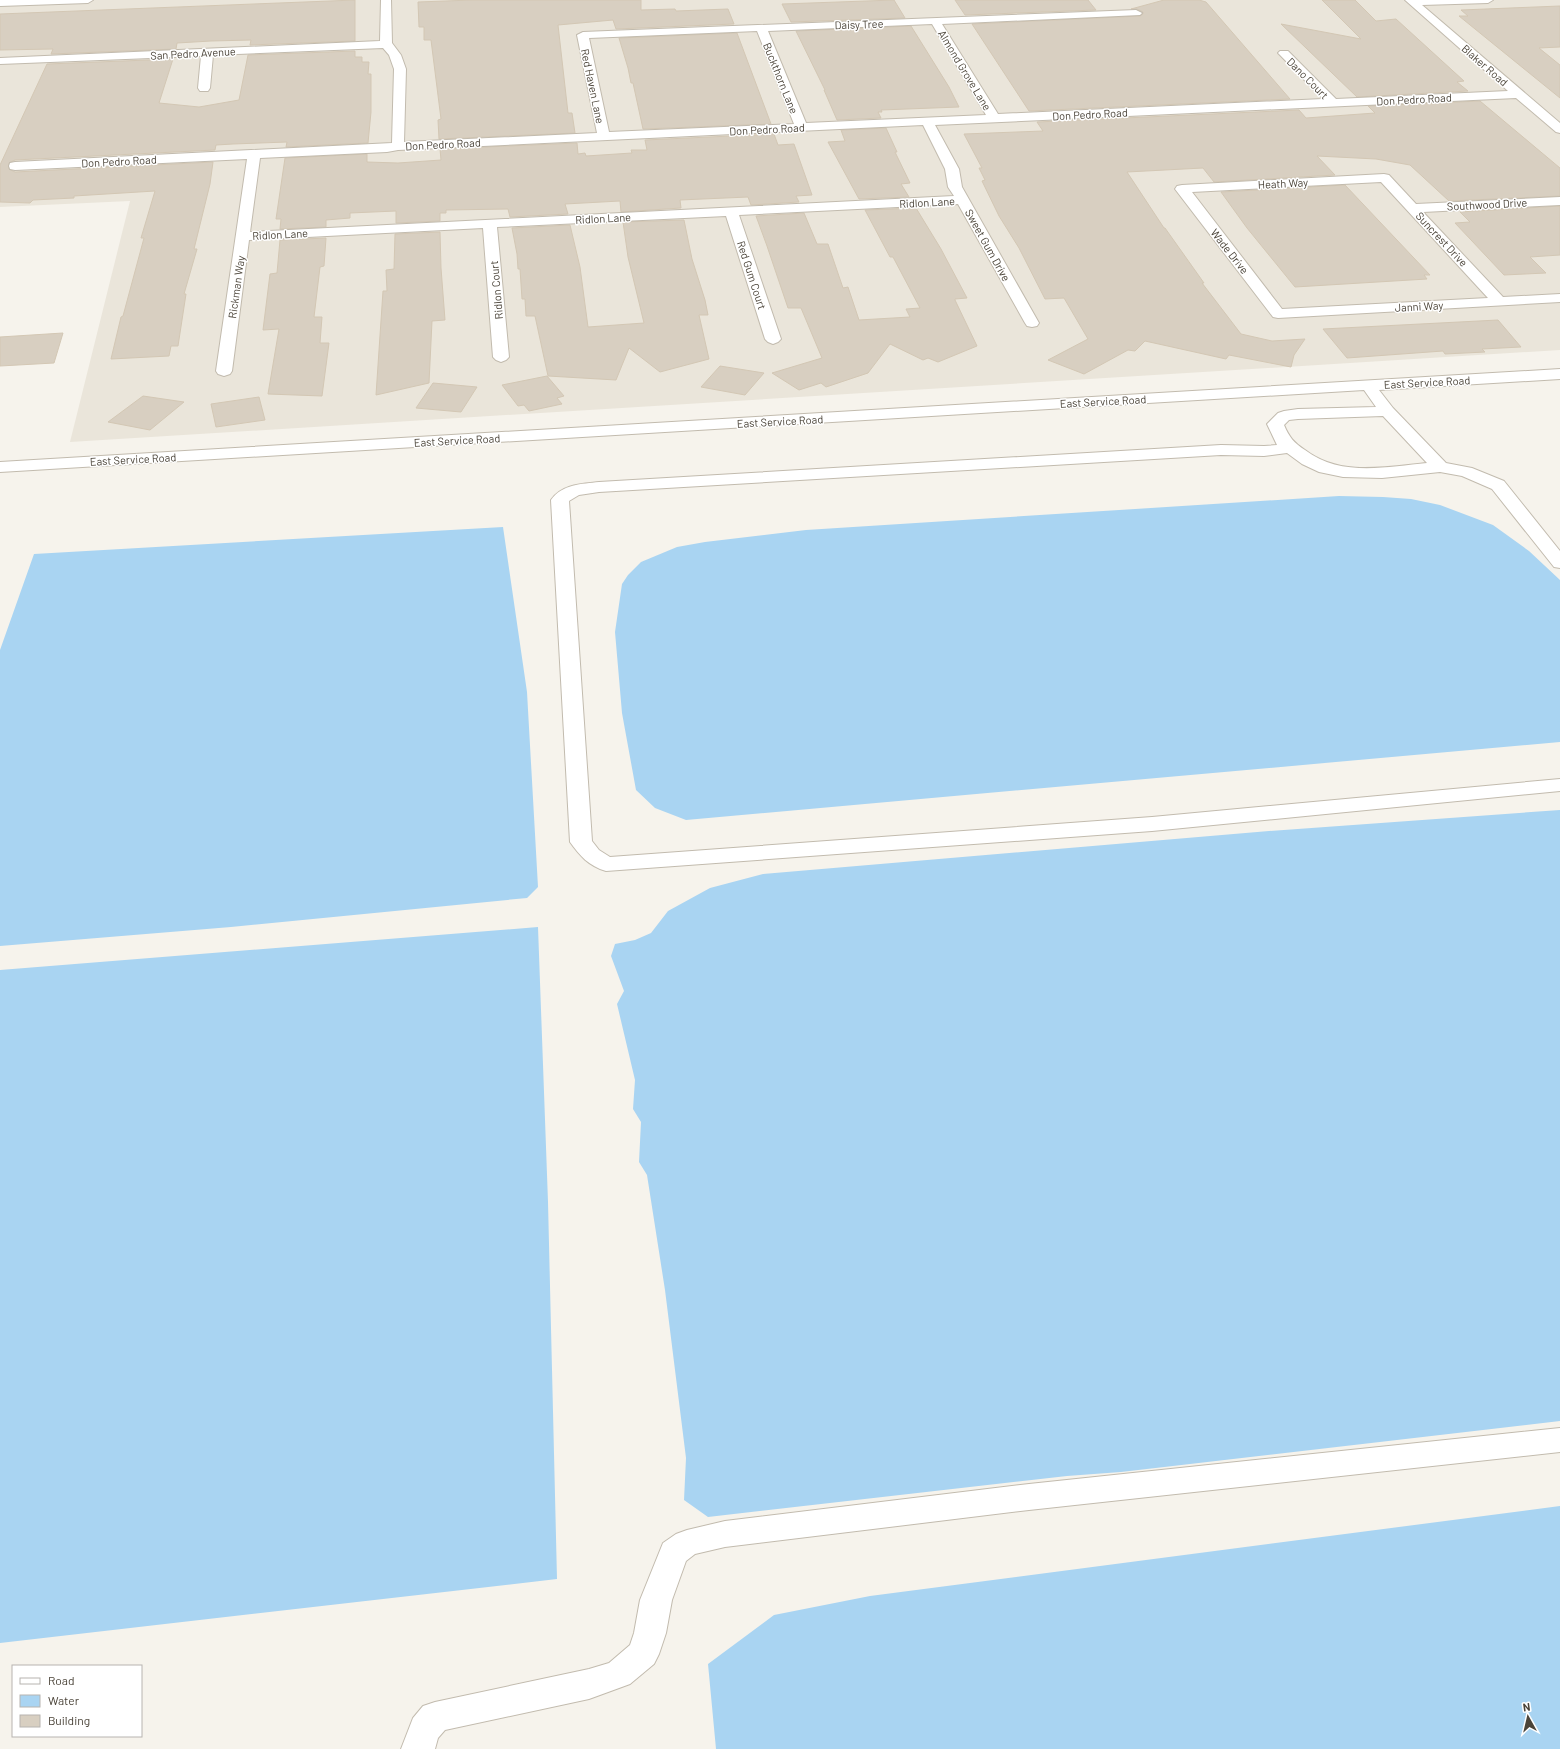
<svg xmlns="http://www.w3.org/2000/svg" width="1560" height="1749" viewBox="0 0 1560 1749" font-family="Barlow,sans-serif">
<rect width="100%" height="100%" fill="#f6f3ec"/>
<path fill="#eae5da" d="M 0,0 L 1560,0 L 1560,350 L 70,442 L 130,201 L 0,207 Z"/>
<path fill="#a9d4f2" d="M 1339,496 L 1383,497 L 1411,499 L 1440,505 L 1493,525 L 1529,551 L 1560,580 L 1560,742 L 686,820 L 655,808 L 636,790 L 622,713 L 615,632 L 622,584 L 628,575 L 641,562 L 677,547 L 705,542 L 806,530 Z
M 503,527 L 527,692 L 538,887 L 527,898 L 231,927 L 0,946 L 0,650 L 34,554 Z
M 1560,810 L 1560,1421 L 1121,1472 L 1067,1476 L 708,1517 L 684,1500 L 686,1458 L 665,1290 L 647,1175 L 639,1162 L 641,1122 L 633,1109 L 635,1080 L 617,1004 L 624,991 L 611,956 L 615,944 L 635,940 L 651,933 L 668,911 L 710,888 L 763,874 L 1269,831 Z
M 538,927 L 548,1202 L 557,1579 L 0,1643 L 0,970 Z
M 1560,1506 L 1560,1749 L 716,1749 L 708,1664 L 774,1615 L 870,1596 Z"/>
<path fill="#d8cfc1" stroke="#d3c7b4" d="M 355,0 L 355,41 L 250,45 L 251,40 L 211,41 L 177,43 L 176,49 L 51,54 L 53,49 L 0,50 L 0,14 Z
M 472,0 L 641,0 L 641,10 L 675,9 L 676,11 L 728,9 L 734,24 L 616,29 L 613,20 L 558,25 L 568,113 L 572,113 L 575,133 L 439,139 L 438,120 L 441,119 L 431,40 L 424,40 L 424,27 L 419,27 L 418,2 Z
M 894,0 L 905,18 L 791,22 L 782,4 Z
M 955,0 L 1088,0 L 1096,10 L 965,15 Z
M 1164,0 L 1199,0 L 1206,2 L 1290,99 L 1029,111 L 972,24 L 1140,16 L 1143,14 L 1143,12 L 1137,9 L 1131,9 Z
M 1322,0 L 1355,0 L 1376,21 L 1396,19 L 1464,81 L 1457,82 L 1468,91 L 1357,97 L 1281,24 L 1361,39 Z
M 1560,6 L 1560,47 L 1539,48 L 1560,65 L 1560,98 L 1459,16 L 1468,16 L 1461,10 Z
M 911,26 L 949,87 L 959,107 L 881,110 L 882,112 L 878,112 L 881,118 L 837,120 L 824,90 L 825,90 L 796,31 Z
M 737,33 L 771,124 L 643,129 L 633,83 L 631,83 L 628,68 L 619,38 Z
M 355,51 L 355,57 L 362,57 L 362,62 L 369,62 L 368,74 L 371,74 L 371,112 L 368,143 L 286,147 L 287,142 L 233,144 L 216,145 L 215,150 L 15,160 L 9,163 L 9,169 L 15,172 L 213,162 L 210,184 L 194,249 L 197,249 L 184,294 L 186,294 L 178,346 L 171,346 L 169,356 L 111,359 L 121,317 L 123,316 L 144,238 L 141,238 L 155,191 L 74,196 L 74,198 L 33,200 L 30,203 L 0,202 L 0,165 L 47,64 L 173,59 L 159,103 L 199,107 L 239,100 L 248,55 Z
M 1480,101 L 1560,168 L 1560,196 L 1449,201 L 1410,165 L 1376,159 L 1317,156 L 1335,175 L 1214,182 L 1203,168 L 1127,172 L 1164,228 L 1165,228 L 1204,283 L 1202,283 L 1241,334 L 1272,341 L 1305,339 L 1294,355 L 1291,367 L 1229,355 L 1226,359 L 1145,341 L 1135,351 L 1128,350 L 1084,374 L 1048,360 L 1088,339 L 1064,298 L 1045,299 L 1019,248 L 999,216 L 982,181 L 985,180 L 979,168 L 982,168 L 964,134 L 1043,131 L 1037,122 L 1299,110 L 1306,118 L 1375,113 L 1368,106 Z
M 886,128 L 897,152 L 895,152 L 910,183 L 901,184 L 909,197 L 859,199 L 828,142 L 845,141 L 841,130 Z
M 774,134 L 778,145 L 794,144 L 812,195 L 796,196 L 799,202 L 751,205 L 748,197 L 680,200 L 681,208 L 621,212 L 620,201 L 565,204 L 568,214 L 510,217 L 508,209 L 446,210 L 446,213 L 440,213 L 440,221 L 396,223 L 396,211 L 350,213 L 350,218 L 326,220 L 326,227 L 280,229 L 281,219 L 276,219 L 285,158 L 367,154 L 367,162 L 398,163 L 441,160 L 440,149 L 577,143 L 578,154 L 585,153 L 586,156 L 632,153 L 631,150 L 647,150 L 645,140 Z
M 1345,185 L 1430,275 L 1424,275 L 1427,279 L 1295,287 L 1247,228 L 1221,192 Z
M 1560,206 L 1560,255 L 1530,257 L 1546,273 L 1504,275 L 1455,223 L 1470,222 L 1460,212 Z
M 916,208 L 941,249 L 967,298 L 955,299 L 955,300 L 977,346 L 938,362 L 928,358 L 923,360 L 890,344 L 868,373 L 826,387 L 821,383 L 799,390 L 772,373 L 822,358 L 801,308 L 788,308 L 767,246 L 756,216 L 804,213 L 817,244 L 828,244 L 843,288 L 848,287 L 859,320 L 910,317 L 906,309 L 920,308 L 893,257 L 890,257 L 865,210 Z
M 684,220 L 692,259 L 705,300 L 708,315 L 699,315 L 709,359 L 660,372 L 629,348 L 616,380 L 548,376 L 535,316 L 526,316 L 525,299 L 522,299 L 520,269 L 518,269 L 517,254 L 512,228 L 570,225 L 580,267 L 588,327 L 644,323 L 628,257 L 623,222 Z
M 440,232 L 441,268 L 445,320 L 432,321 L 429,383 L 376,395 L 383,291 L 387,291 L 386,270 L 394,269 L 395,234 Z
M 326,238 L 324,266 L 320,267 L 314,317 L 322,317 L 320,343 L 329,343 L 322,396 L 268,394 L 279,329 L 263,330 L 270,274 L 277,273 L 280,240 Z
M 1498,320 L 1521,347 L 1482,349 L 1485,352 L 1445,354 L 1443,351 L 1347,358 L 1323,329 Z
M 63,333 L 54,363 L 0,366 L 0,337 Z
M 720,366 L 764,373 L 745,395 L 701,387 Z
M 547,376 L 564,396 L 557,398 L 562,404 L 529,411 L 524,405 L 518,406 L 502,385 Z
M 433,383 L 477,387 L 461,412 L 416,408 Z
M 143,396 L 184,402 L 150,430 L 108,422 Z
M 259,397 L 265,420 L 216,427 L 211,404 Z"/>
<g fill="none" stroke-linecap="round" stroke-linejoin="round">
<g stroke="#c2bbae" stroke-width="2">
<path id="minor" d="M 0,0 L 93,0 L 88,3 L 0,6 Z
M 381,0 L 391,0 L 392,43 L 401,55 L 406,69 L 404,142 L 597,133 L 577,35 L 583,32 L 1136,10 L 1142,13 L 1140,15 L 942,24 L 998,114 L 1323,99 L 1280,55 L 1278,53 L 1280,51 L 1288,51 L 1336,99 L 1508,91 L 1405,0 L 1493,0 L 1488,3 L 1422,5 L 1560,123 L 1560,133 L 1556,132 L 1516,98 L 935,125 L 959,169 L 962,187 L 1039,323 L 1037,326 L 1032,327 L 1027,326 L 1025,323 L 958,204 L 739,215 L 781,339 L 778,342 L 773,344 L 768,342 L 765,339 L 726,216 L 497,227 L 509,357 L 506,360 L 501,362 L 496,360 L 493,357 L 483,228 L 249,240 L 232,371 L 230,374 L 224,376 L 218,374 L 216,371 L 247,159 L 15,170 L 10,169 L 9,166 L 10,163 L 15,162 L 392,143 L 394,69 L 389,55 L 383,48 L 213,55 L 210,88 L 208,91 L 200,91 L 198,88 L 201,56 L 0,64 L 0,58 L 380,41 ZM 932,24 L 986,115 L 806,123 L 768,31 ZM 757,31 L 794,124 L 609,132 L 589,38 ZM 923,125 L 945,169 L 948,187 L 954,196 L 250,232 L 260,158 L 387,152 L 398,150 Z
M 1384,174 L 1389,175 L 1416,204 L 1560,197 L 1560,205 L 1423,212 L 1503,297 L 1560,294 L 1560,302 L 1278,318 L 1273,317 L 1175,189 L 1177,186 L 1182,185 ZM 1381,182 L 1488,298 L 1282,309 L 1192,192 Z
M 1560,369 L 1560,379 L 1379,390 L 1393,408 L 1446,463 L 1472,468 L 1504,481 L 1560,551 L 1560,568 L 1554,567 L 1492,489 L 1462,476 L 1440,472 L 1382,478 L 1343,477 L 1319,472 L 1302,464 L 1287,453 L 1264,456 L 1221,455 L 599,492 L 579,495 L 569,501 L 592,841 L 599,850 L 610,857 L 1152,817 L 1560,779 L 1560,791 L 1152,831 L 606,871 C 589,866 580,856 570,842 L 551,500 C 562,484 582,484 599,482 L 1221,445 L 1264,446 L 1277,445 L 1267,424 L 1278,413 L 1284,411 L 1298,409 L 1376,407 L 1364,390 L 0,472 L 0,462 ZM 1383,416 L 1427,463 C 1386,467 1340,477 1305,450 C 1294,443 1289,437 1284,425 L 1289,420 L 1298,419 Z
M 1560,1428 L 1560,1452 L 1029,1510 L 725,1547 L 695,1554 L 686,1561 L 672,1600 L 666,1633 L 659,1654 L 654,1664 L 630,1684 L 589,1699 L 445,1730 L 438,1738 L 435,1749 L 401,1749 L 413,1718 L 423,1706 L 435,1702 L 589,1669 L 609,1663 L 630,1645 L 634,1633 L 640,1600 L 663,1543 L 676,1534 L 687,1530 L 725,1521 L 1029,1484 Z"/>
</g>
<use href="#minor" fill="#fff" fill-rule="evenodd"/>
</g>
<g text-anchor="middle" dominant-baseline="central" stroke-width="3" stroke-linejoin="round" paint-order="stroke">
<g font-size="11" fill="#4b4439" stroke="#fff">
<text transform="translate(859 24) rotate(-2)">Daisy Tree</text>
<text transform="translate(193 53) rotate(-3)">San Pedro Avenue</text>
<text transform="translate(1485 65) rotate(41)">Blaker Road</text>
<text transform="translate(965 70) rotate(59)">Almond Grove Lane</text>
<text transform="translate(781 78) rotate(68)">Buckthorn Lane</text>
<text transform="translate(1308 78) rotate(45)">Dano Court</text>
<text transform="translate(593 86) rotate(78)">Red Haven Lane</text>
<text transform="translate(1414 99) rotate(-3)">Don Pedro Road</text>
<text transform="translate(1090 114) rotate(-3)">Don Pedro Road</text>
<text transform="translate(767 129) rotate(-3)">Don Pedro Road</text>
<text transform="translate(443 144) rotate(-3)">Don Pedro Road</text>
<text transform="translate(119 161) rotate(-3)">Don Pedro Road</text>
<text transform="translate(1283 183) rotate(-3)">Heath Way</text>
<text transform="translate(927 202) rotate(-3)">Ridlon Lane</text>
<text transform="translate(1487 204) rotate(-3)">Southwood Drive</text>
<text transform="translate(603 218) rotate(-3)">Ridlon Lane</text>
<text transform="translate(280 234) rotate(-3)">Ridlon Lane</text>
<text transform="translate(1442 239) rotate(47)">Suncrest Drive</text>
<text transform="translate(988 245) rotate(61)">Sweet Gum Drive</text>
<text transform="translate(1230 251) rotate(52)">Wade Drive</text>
<text transform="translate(752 275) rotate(72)">Red Gum Court</text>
<text transform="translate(236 287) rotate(-82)">Rickman Way</text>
<text transform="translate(496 290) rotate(-95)">Ridlon Court</text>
<text transform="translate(1419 306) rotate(-3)">Janni Way</text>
<text transform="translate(1427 382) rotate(-3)">East Service Road</text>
<text transform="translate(1103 401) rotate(-3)">East Service Road</text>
<text transform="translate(780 421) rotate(-3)">East Service Road</text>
<text transform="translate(457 440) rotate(-3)">East Service Road</text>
<text transform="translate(133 459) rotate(-3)">East Service Road</text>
</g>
</g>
<rect x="12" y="1665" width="130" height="72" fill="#ffffff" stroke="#b7b4b0"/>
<rect x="20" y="1678" width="20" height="6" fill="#ffffff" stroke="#b7b4b0"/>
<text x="48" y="1685" font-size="12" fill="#4b4439">Road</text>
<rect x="20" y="1695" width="20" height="12" fill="#a9d4f2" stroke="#b7b4b0"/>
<text x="48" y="1705" font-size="12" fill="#4b4439">Water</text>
<rect x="20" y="1715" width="20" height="12" fill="#d8cfc1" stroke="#b7b4b0"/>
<text x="48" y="1725" font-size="12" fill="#4b4439">Building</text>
<g transform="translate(1528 1717) rotate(352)" stroke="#ffffff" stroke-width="3" paint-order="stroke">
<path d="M0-3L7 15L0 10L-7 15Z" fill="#4b4439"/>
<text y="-6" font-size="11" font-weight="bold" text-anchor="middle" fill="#4b4439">N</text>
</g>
</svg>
